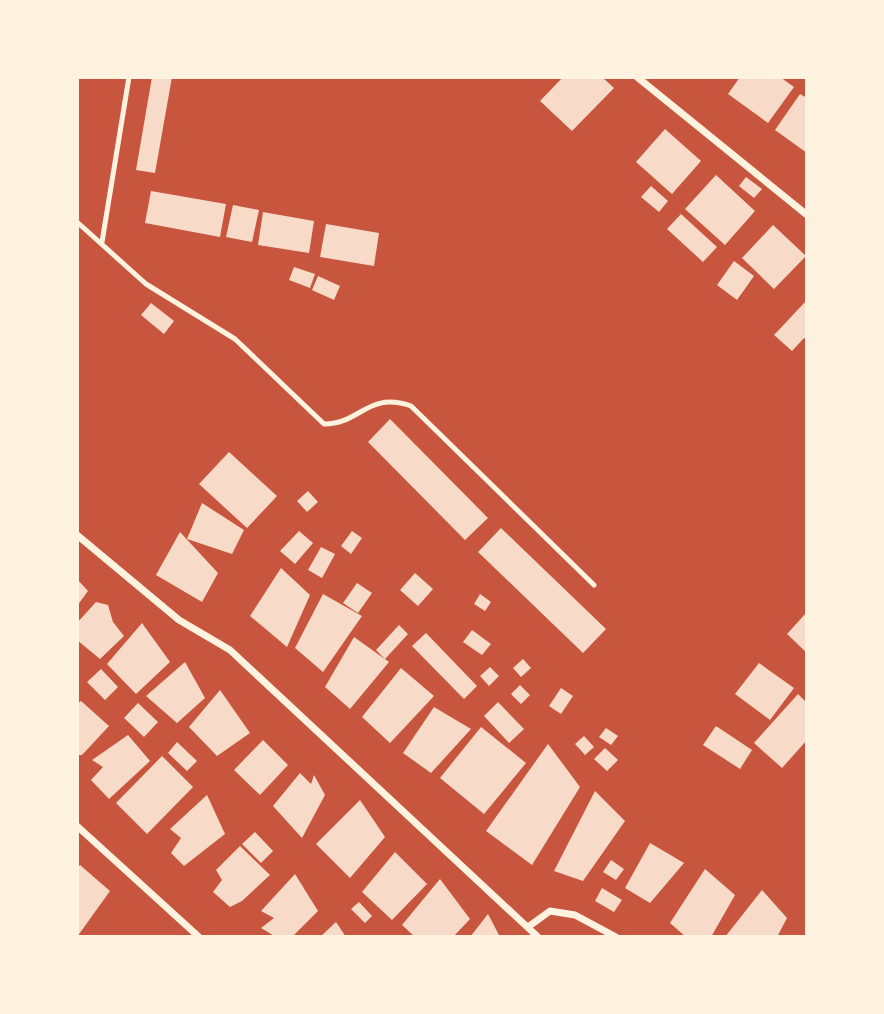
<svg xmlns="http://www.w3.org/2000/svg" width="884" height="1014" viewBox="0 0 884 1014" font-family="'PT Sans Narrow',sans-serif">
<rect width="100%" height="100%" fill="#c8553d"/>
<path fill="#f7dbc8" d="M 152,77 L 172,77 L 155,173 L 136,170 Z
M 563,77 L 602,77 L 614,88 L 572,131 L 540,101 Z
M 740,77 L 780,77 L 794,87 L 768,123 L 728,94 Z
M 800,94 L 807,98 L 807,153 L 775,130 Z
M 665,129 L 701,161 L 672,194 L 636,162 Z
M 716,175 L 755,211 L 725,245 L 685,209 Z
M 746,177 L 762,189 L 754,198 L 739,186 Z
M 651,186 L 668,201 L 659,212 L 641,197 Z
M 151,191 L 226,204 L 220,237 L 145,223 Z
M 233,205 L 259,210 L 252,242 L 226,237 Z
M 263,212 L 314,221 L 309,253 L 258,245 Z
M 681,214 L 717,247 L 703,262 L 667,229 Z
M 326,224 L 379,233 L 374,266 L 320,257 Z
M 773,225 L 806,256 L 774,289 L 742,258 Z
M 734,261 L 754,276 L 737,300 L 717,285 Z
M 294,267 L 315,274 L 310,288 L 289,280 Z
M 318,276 L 340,286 L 334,300 L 312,290 Z
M 807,300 L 807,341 L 804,338 L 792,351 L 774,335 Z
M 151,303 L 174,321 L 164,334 L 141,315 Z
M 390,419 L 488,518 L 465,540 L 368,442 Z
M 229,452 L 277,496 L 247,528 L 199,484 Z
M 308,491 L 318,502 L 307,512 L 297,501 Z
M 202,503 L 244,530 L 232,554 L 187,539 Z
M 501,528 L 606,629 L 583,653 L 478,552 Z
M 299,531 L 313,543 L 295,564 L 280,551 Z
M 352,531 L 362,538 L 351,554 L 341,546 Z
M 180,532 L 218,573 L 202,602 L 156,575 Z
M 321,547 L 335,554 L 322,578 L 308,570 Z
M 281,568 L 310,595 L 287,647 L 250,616 Z
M 415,573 L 433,589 L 418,606 L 400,590 Z
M 77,579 L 88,591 L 77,606 Z
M 357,583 L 372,593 L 358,613 L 343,603 Z
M 323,594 L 362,616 L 323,672 L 295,648 Z
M 480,594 L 491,602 L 485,611 L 474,604 Z
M 96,602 L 108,605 L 113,622 L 124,636 L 100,659 L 77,640 L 77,623 Z
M 807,612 L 807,653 L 787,634 Z
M 142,623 L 170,662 L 136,694 L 107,664 Z
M 399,625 L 408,634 L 385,659 L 376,650 Z
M 472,630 L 491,644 L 482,655 L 463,642 Z
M 426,633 L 477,686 L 464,699 L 412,646 Z
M 354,637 L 389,662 L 350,709 L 325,687 Z
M 523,659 L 531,668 L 521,677 L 513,668 Z
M 185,662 L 205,698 L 177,723 L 146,696 Z
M 759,663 L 794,688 L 770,720 L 735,694 Z
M 490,667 L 499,676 L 489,686 L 480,676 Z
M 401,668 L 434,696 L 390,743 L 362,717 Z
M 101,669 L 118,687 L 105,700 L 87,682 Z
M 520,685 L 530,695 L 521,704 L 511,694 Z
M 561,688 L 573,696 L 561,714 L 549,706 Z
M 220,690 L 250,733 L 217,756 L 189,727 Z
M 798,694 L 807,703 L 807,740 L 782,768 L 754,743 Z
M 81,701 L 109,726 L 82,755 L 77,755 L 77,704 Z
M 498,702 L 524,729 L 509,743 L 484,716 Z
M 138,703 L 158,722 L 144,737 L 124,718 Z
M 434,707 L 471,729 L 431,773 L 403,753 Z
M 716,726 L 752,750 L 740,769 L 703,745 Z
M 481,727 L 526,763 L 484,814 L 440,778 Z
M 606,728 L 618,736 L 611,745 L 599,737 Z
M 128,735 L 150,761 L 109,799 L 91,780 L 103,767 L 92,760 Z
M 584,736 L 594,747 L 585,755 L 575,744 Z
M 263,740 L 288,765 L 260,795 L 234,770 Z
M 177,742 L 197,761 L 187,771 L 168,753 Z
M 548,744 L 580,787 L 532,865 L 486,831 Z
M 605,748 L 618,760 L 607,771 L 594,759 Z
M 162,756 L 193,787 L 147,834 L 116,803 Z
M 300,773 L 311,784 L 314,775 L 325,795 L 302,838 L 273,806 Z
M 595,791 L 625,821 L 583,881 L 554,871 Z
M 207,795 L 225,834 L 184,866 L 171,853 L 181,838 L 170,829 Z
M 360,800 L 385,837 L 350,878 L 316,844 Z
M 255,832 L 273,851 L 261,863 L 242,844 Z
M 650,843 L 684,863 L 650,903 L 625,888 Z
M 240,846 L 270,875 L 242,901 L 230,907 L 213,892 L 222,880 L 216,870 Z
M 395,852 L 427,884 L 392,920 L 362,892 Z
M 611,860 L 624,869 L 616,880 L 603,872 Z
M 80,865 L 110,891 L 77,937 L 77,868 Z
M 705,869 L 735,895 L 711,937 L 686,937 L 670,923 Z
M 295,874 L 318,911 L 292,937 L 276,937 L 261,928 L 274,918 L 261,911 Z
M 440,879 L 470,919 L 453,937 L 415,937 L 402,925 Z
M 602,888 L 622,900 L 614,912 L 595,901 Z
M 762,890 L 787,918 L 777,937 L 725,937 Z
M 359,902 L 372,916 L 365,923 L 351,909 Z
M 488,914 L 500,937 L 470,937 Z
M 336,922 L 346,937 L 320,937 Z"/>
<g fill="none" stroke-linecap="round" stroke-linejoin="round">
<path stroke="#fff3e0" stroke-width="5" d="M 77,222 L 146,284 L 235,339 L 324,424 C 361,424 367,391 411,406 L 594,585
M 102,242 L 129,77"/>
<path stroke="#fff3e0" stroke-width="7" d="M 637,77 L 807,215
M 77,535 L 179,620 L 230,650 L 538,937
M 77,826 L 199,937
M 528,927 L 550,911 L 575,915 L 616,937"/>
</g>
<rect width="884" height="1014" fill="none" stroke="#fff3e0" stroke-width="158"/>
</svg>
